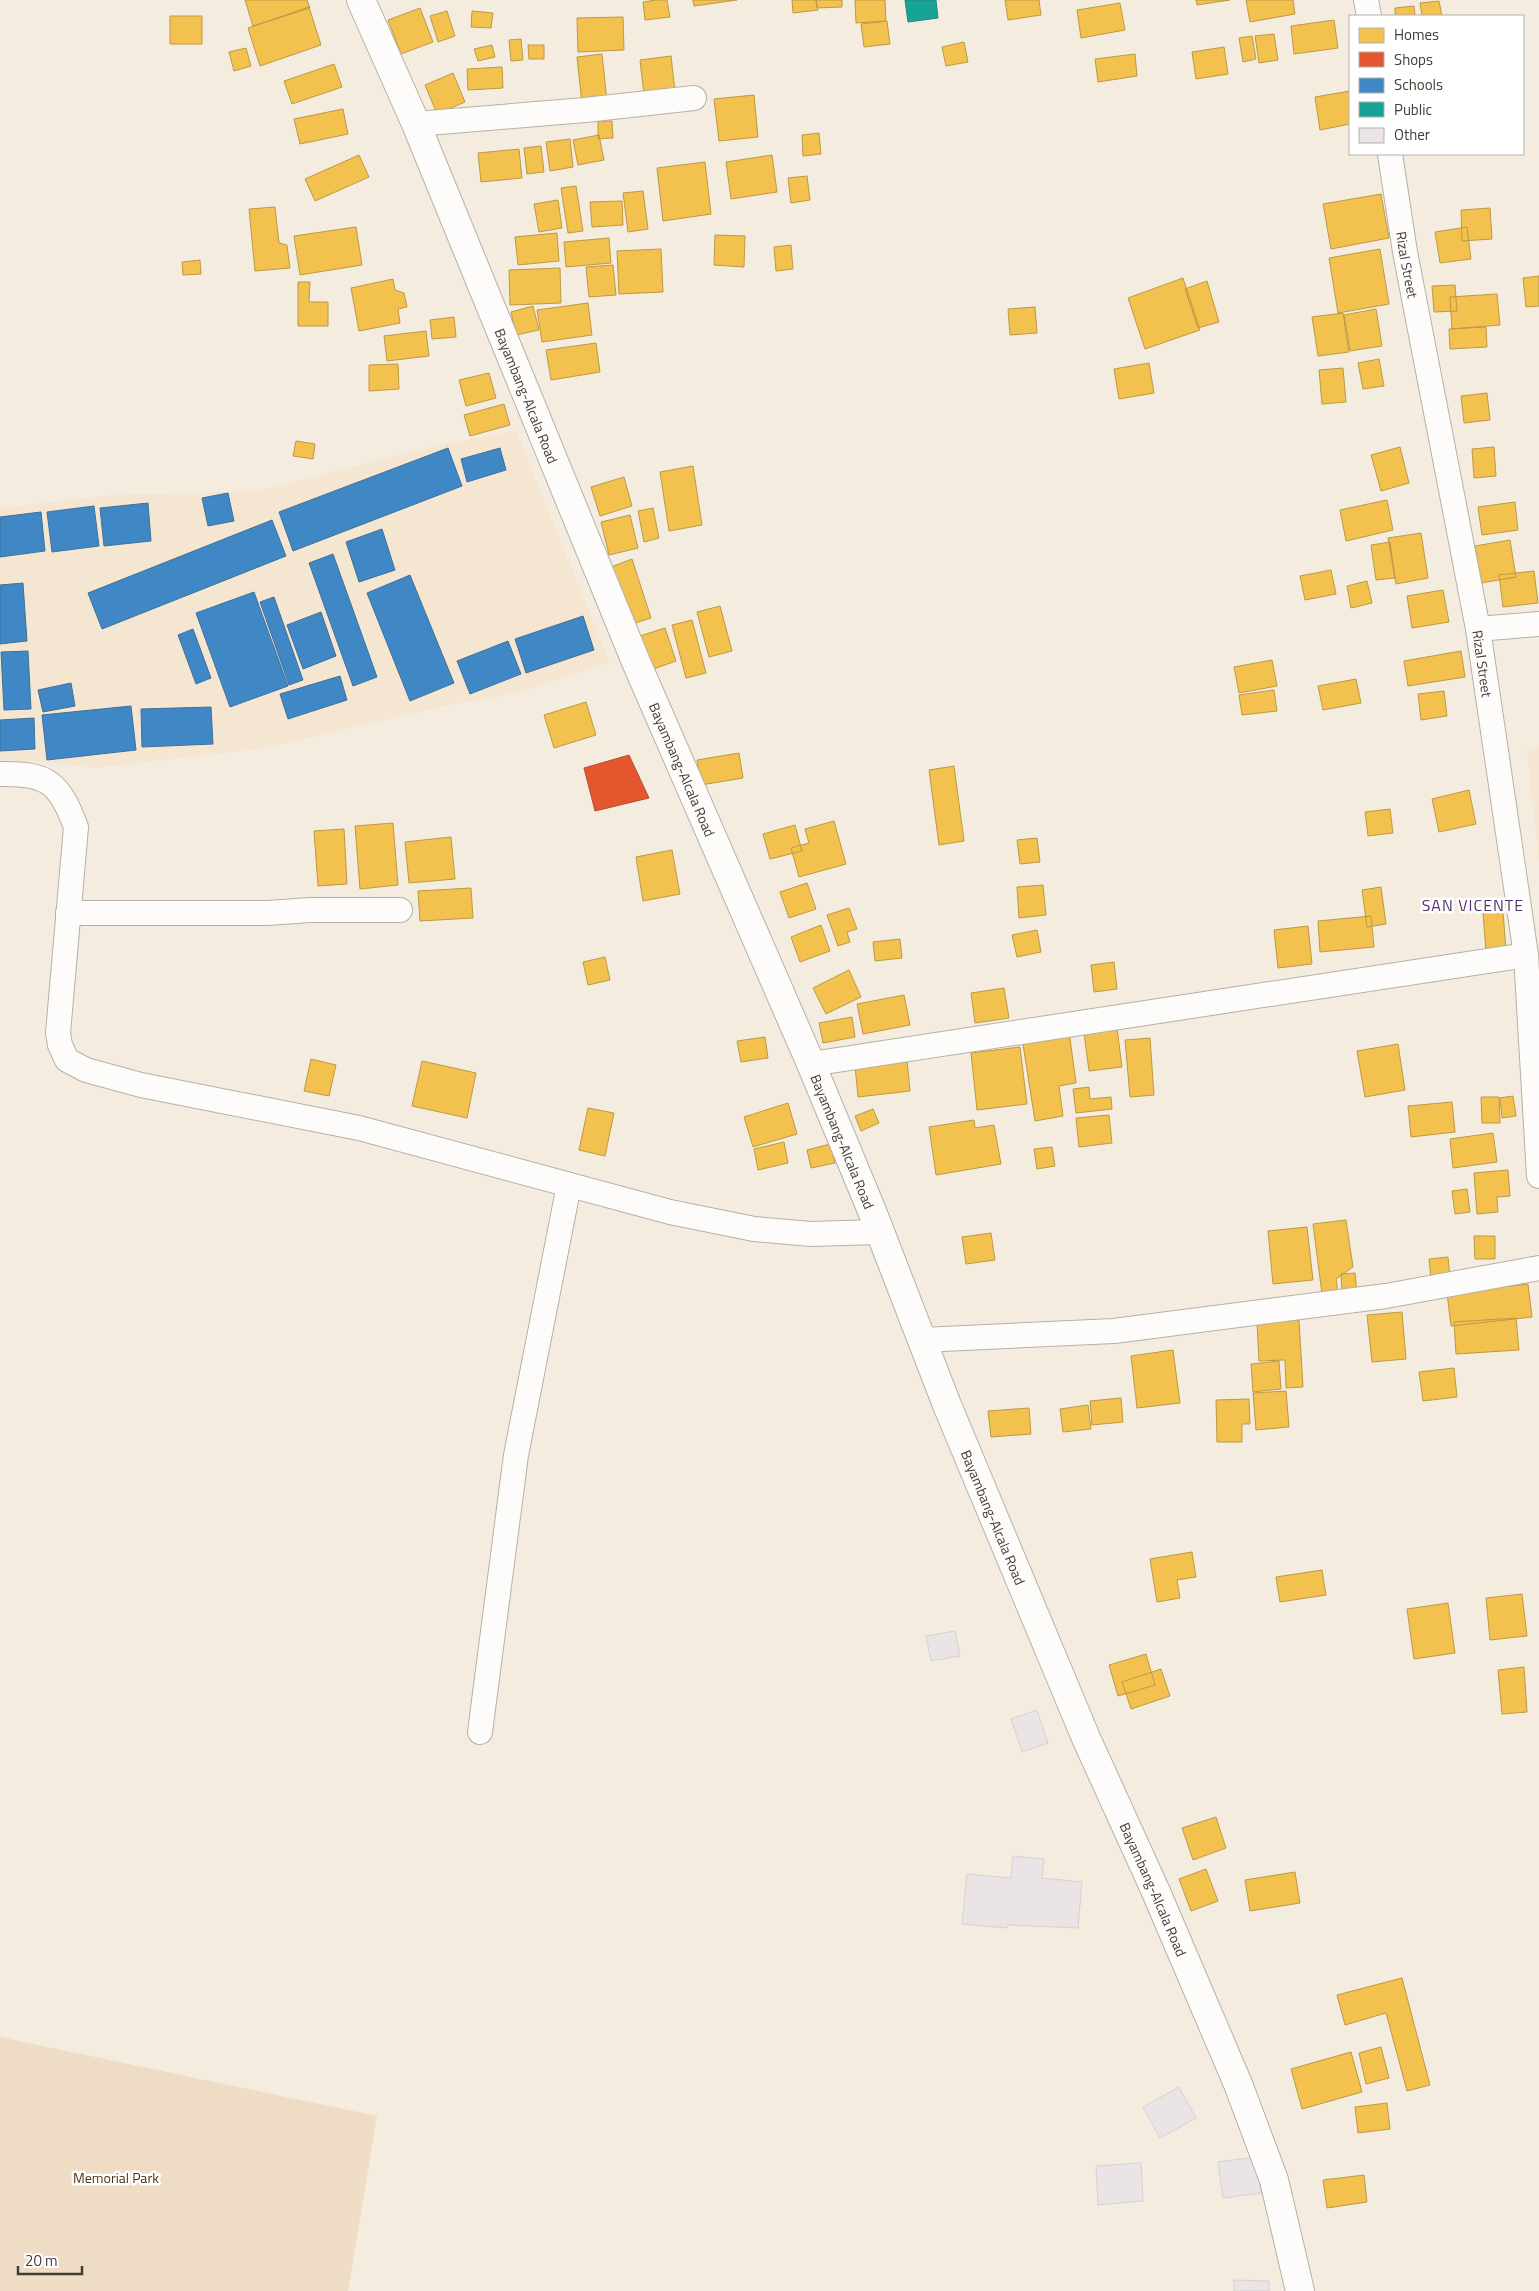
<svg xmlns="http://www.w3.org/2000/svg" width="1539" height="2291" viewBox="0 0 1539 2291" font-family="'Titillium Web',sans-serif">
<rect width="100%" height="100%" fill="#f4ecdf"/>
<path fill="#f5e6d1" d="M 516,430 L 610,663 L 512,694 L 449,705 L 261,749 L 95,768 L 41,762 L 0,760 L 0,508 L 113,495 L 258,491 L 440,445 Z
M 1539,748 L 1539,862 L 1527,749 Z"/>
<path fill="#eeddc4" d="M 0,2037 L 377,2116 L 348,2291 L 0,2291 Z"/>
<path fill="#f2c14e" stroke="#bd9946" d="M 245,0 L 307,0 L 310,8 L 253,26 Z
M 656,0 L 667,0 L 670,17 L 645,20 L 643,2 Z
M 693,0 L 737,0 L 694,6 Z
M 792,0 L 816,0 L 818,10 L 793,13 Z
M 816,0 L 842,0 L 842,7 L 817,8 Z
M 855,0 L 885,0 L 886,21 L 856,23 Z
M 1005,0 L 1039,0 L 1041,15 L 1008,20 Z
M 1196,0 L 1230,0 L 1197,5 Z
M 1246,0 L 1293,0 L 1295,14 L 1250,22 Z
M 1439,1 L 1442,16 L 1422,16 L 1420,3 Z
M 1120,3 L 1125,30 L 1081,38 L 1077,10 Z
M 1414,6 L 1415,16 L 1395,16 L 1395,8 Z
M 309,7 L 321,45 L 260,66 L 248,28 Z
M 420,8 L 433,42 L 401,54 L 388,20 Z
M 447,11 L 455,36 L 438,42 L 430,16 Z
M 472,11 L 493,13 L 491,28 L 471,27 Z
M 170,16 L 202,16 L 202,44 L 170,44 Z
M 623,17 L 624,50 L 578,52 L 577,18 Z
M 1334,20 L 1338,48 L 1294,54 L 1291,26 Z
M 887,21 L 890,44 L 864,47 L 861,24 Z
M 1274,34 L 1278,60 L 1259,63 L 1255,36 Z
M 1252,36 L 1256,59 L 1243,62 L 1239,38 Z
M 521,39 L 523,60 L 511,61 L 509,40 Z
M 964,42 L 968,62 L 946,66 L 942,47 Z
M 492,45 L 495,57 L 478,61 L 474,49 Z
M 528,45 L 544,45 L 544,59 L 529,59 Z
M 1224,47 L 1228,74 L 1196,79 L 1192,52 Z
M 246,48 L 251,66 L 234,71 L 229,52 Z
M 602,54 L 607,101 L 582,104 L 577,57 Z
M 1135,54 L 1137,76 L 1098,82 L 1095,59 Z
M 671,56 L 675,91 L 644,95 L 640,60 Z
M 334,64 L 342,87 L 292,104 L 284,81 Z
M 502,67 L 503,88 L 468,90 L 467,69 Z
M 453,73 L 465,102 L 437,114 L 425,85 Z
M 1350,91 L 1350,124 L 1320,130 L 1315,97 Z
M 754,95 L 758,137 L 719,141 L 714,99 Z
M 343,109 L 348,134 L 300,144 L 294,119 Z
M 598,121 L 612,121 L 613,138 L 598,139 Z
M 819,133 L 821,154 L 803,156 L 802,135 Z
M 599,135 L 604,160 L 578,165 L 573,140 Z
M 570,139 L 573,167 L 550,171 L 546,142 Z
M 541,146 L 544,172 L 527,174 L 524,148 Z
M 519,149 L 522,178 L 481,182 L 478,153 Z
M 359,155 L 369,177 L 315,201 L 305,179 Z
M 772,155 L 777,192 L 731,199 L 726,162 Z
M 705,162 L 711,214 L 663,221 L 657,168 Z
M 807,176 L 810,200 L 791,203 L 788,178 Z
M 576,186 L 583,231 L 568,233 L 561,188 Z
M 643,191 L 648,229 L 628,232 L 623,193 Z
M 1381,194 L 1389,238 L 1331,249 L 1323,204 Z
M 558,200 L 562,228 L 539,232 L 534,204 Z
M 622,201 L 623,225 L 592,227 L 590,202 Z
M 275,207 L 279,243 L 287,245 L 290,268 L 255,271 L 249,209 Z
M 1490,208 L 1492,239 L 1462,241 L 1461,210 Z
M 356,227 L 362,265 L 300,275 L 294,236 Z
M 1467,227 L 1471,259 L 1440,263 L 1435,232 Z
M 557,233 L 559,261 L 518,265 L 515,237 Z
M 715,235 L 745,236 L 744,267 L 714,265 Z
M 609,238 L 611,263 L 566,267 L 564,242 Z
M 791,245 L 793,269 L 776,271 L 774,247 Z
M 661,249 L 663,292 L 619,294 L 617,251 Z
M 1380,249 L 1389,304 L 1338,313 L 1329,258 Z
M 200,260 L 201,274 L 183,275 L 182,262 Z
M 613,265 L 616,295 L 589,297 L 586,267 Z
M 560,268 L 561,303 L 510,305 L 509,270 Z
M 1539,276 L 1539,306 L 1526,307 L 1523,278 Z
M 1183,278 L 1200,330 L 1145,349 L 1128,298 Z
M 393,279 L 395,290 L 404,293 L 407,307 L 398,309 L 400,323 L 359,331 L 351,288 Z
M 1207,281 L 1219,322 L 1198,328 L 1185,289 Z
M 298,282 L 310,282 L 309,302 L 328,302 L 328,326 L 298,326 Z
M 1455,285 L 1457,311 L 1434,312 L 1432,286 Z
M 1497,294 L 1500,325 L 1452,329 L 1450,297 Z
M 588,303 L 592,335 L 542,342 L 537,310 Z
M 533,306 L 539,330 L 516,335 L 511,312 Z
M 1035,307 L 1037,333 L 1010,335 L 1008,309 Z
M 1376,309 L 1382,346 L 1350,351 L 1344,315 Z
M 1343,313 L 1349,352 L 1318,356 L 1312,317 Z
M 454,317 L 456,337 L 432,339 L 430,320 Z
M 1486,327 L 1487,347 L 1450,349 L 1449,329 Z
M 426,331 L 429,356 L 387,361 L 384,336 Z
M 596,343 L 600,372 L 551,380 L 546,350 Z
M 1379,359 L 1384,386 L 1363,389 L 1358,363 Z
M 1149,363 L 1154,393 L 1119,399 L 1114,369 Z
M 398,364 L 399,389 L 369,391 L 369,365 Z
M 1343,368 L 1346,402 L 1322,404 L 1319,370 Z
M 489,373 L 496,398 L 466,406 L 459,380 Z
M 1487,393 L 1490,420 L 1464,423 L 1461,396 Z
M 504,404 L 510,425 L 470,436 L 464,415 Z
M 296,441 L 315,444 L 313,459 L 293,456 Z
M 1400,447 L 1409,483 L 1381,491 L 1371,455 Z
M 1494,447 L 1496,476 L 1474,478 L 1472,449 Z
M 693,466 L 702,525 L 669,531 L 660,472 Z
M 624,477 L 632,506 L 600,516 L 591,487 Z
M 1387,500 L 1393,530 L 1346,541 L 1340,510 Z
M 1515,502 L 1518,530 L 1482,535 L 1478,507 Z
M 653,508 L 659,538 L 644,542 L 638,511 Z
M 630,515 L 638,548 L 609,555 L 601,522 Z
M 1421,533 L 1428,578 L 1396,584 L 1388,538 Z
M 1510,540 L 1516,577 L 1481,583 L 1475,546 Z
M 1390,542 L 1395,578 L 1376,580 L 1371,545 Z
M 632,559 L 651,618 L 629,625 L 611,567 Z
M 1331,570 L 1336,594 L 1305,600 L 1300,576 Z
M 1534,571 L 1538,603 L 1503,607 L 1499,575 Z
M 1367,581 L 1372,603 L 1351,608 L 1347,586 Z
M 1443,590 L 1449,622 L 1412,628 L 1407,596 Z
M 720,606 L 732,651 L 709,657 L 697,612 Z
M 692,620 L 706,673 L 686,678 L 672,625 Z
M 665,628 L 676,661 L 651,670 L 640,636 Z
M 1461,651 L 1465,677 L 1408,686 L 1404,661 Z
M 1272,660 L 1277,686 L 1239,693 L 1234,667 Z
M 1356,679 L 1361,703 L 1323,710 L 1318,686 Z
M 1274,690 L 1277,711 L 1242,715 L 1239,695 Z
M 1444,691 L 1447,716 L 1421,720 L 1418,694 Z
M 586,702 L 596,735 L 554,748 L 544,715 Z
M 739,753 L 743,778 L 701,785 L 697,760 Z
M 954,766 L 964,841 L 939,845 L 929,770 Z
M 1469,790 L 1476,824 L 1439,832 L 1432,799 Z
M 1390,809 L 1393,833 L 1368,836 L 1365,812 Z
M 834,821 L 846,864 L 799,877 L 791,848 L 809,843 L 805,829 Z
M 393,823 L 398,885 L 360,889 L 355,826 Z
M 795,825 L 802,851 L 770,859 L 763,834 Z
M 344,829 L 347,884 L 318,886 L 314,831 Z
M 451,837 L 455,879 L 409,883 L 405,842 Z
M 1037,838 L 1040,862 L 1020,864 L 1017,840 Z
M 672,850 L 680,894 L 643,901 L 636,857 Z
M 807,883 L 816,909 L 789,918 L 780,892 Z
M 1043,885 L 1046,915 L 1019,918 L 1017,887 Z
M 1381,887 L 1386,924 L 1367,927 L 1362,890 Z
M 471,888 L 473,918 L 420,921 L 418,891 Z
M 849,908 L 857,929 L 847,932 L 850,942 L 838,946 L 827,915 Z
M 1503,912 L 1506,950 L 1486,952 L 1483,913 Z
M 1371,916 L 1374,947 L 1320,952 L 1318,921 Z
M 821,925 L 830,951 L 800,962 L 791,937 Z
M 1308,926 L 1312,964 L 1278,968 L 1274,930 Z
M 1037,930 L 1041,952 L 1017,957 L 1012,935 Z
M 900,939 L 902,958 L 875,961 L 873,942 Z
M 605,957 L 610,980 L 588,985 L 583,962 Z
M 1114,962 L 1117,989 L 1094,992 L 1091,965 Z
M 849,970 L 861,997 L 826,1014 L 813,988 Z
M 1004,988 L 1009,1018 L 975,1023 L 971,993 Z
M 904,995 L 910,1025 L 863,1034 L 857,1004 Z
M 852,1017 L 855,1037 L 823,1043 L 819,1023 Z
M 1117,1028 L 1122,1067 L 1089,1071 L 1084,1033 Z
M 1069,1031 L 1076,1083 L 1059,1086 L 1063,1116 L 1035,1121 L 1022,1038 Z
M 765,1037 L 768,1058 L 741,1062 L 737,1041 Z
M 1150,1038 L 1154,1095 L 1130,1097 L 1125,1040 Z
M 1398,1044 L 1405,1090 L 1365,1097 L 1357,1051 Z
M 1020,1047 L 1027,1104 L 977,1110 L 971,1053 Z
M 311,1059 L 336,1065 L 329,1096 L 304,1091 Z
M 907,1060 L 910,1091 L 858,1097 L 855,1066 Z
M 422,1061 L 476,1073 L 467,1118 L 412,1106 Z
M 1089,1087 L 1090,1099 L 1111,1097 L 1112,1109 L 1076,1113 L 1073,1089 Z
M 1513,1096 L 1516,1116 L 1502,1118 L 1500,1098 Z
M 1481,1097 L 1499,1097 L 1500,1123 L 1482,1123 Z
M 1452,1102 L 1455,1132 L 1411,1137 L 1408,1106 Z
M 788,1103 L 797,1134 L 753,1147 L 744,1117 Z
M 588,1108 L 614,1113 L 605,1156 L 579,1150 Z
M 873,1109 L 879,1123 L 861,1131 L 855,1116 Z
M 1109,1115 L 1112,1143 L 1079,1147 L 1076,1118 Z
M 974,1120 L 975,1128 L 994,1125 L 1001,1164 L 936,1175 L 929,1127 Z
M 1493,1133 L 1497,1162 L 1453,1168 L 1450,1139 Z
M 784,1142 L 788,1163 L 758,1170 L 754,1149 Z
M 830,1144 L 835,1163 L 811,1168 L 807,1150 Z
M 1052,1147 L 1055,1166 L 1037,1169 L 1034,1149 Z
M 1508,1170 L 1510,1196 L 1497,1197 L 1498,1212 L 1477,1214 L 1474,1173 Z
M 1467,1189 L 1470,1212 L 1455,1214 L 1452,1191 Z
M 1346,1220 L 1353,1267 L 1336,1279 L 1338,1292 L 1322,1294 L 1313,1224 Z
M 1307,1227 L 1313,1280 L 1273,1284 L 1268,1231 Z
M 991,1233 L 995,1260 L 966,1264 L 962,1237 Z
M 1474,1236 L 1495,1236 L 1495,1259 L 1475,1259 Z
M 1448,1257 L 1450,1277 L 1431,1279 L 1429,1259 Z
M 1355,1273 L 1357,1293 L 1342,1294 L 1341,1274 Z
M 1528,1284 L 1532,1317 L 1451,1326 L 1447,1293 Z
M 1402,1312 L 1406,1359 L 1372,1362 L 1367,1315 Z
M 1516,1318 L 1519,1350 L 1456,1354 L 1454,1322 Z
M 1299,1320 L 1303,1387 L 1286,1388 L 1285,1360 L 1259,1361 L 1257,1323 Z
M 1173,1350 L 1180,1403 L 1137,1408 L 1131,1356 Z
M 1279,1361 L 1281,1389 L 1253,1392 L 1251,1364 Z
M 1454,1368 L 1457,1397 L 1423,1401 L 1419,1372 Z
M 1286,1391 L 1289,1427 L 1256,1430 L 1253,1393 Z
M 1121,1398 L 1123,1422 L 1092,1425 L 1090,1401 Z
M 1249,1399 L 1250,1424 L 1242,1424 L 1242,1442 L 1217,1442 L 1216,1400 Z
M 1088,1405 L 1091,1429 L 1063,1432 L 1060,1409 Z
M 1029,1408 L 1031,1434 L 991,1437 L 988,1411 Z
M 1192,1552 L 1196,1577 L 1177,1580 L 1180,1598 L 1157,1602 L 1150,1559 Z
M 1322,1570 L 1326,1595 L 1280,1602 L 1276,1577 Z
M 1522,1594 L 1527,1636 L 1490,1640 L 1486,1598 Z
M 1448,1603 L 1455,1653 L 1414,1659 L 1407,1609 Z
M 1146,1654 L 1155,1685 L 1118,1696 L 1109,1665 Z
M 1524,1667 L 1527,1712 L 1502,1714 L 1498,1670 Z
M 1161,1669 L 1170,1696 L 1131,1709 L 1122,1682 Z
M 1216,1817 L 1226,1848 L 1193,1860 L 1182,1828 Z
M 1206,1869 L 1218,1901 L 1191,1911 L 1179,1879 Z
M 1295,1872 L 1300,1903 L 1250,1911 L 1245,1880 Z
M 1402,1978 L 1430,2085 L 1407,2091 L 1386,2013 L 1345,2025 L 1337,1995 Z
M 1381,2047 L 1389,2078 L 1366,2084 L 1359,2053 Z
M 1351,2052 L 1362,2092 L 1302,2109 L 1291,2069 Z
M 1387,2103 L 1390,2129 L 1358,2133 L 1355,2107 Z
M 1364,2175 L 1367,2202 L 1327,2208 L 1323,2180 Z"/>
<path fill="#e4572e" stroke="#b34f30" d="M 629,755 L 649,798 L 595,811 L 584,768 Z"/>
<path fill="#3f88c5" stroke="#407199" d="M 448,448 L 462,486 L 293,551 L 279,512 Z
M 500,448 L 506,470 L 467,482 L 461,459 Z
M 228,493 L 234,521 L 208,526 L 202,498 Z
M 148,503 L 151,541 L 104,546 L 100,508 Z
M 94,506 L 99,546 L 52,552 L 47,512 Z
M 41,512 L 45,551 L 0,557 L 0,517 Z
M 272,520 L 286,556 L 102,629 L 88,593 Z
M 382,529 L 395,570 L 359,582 L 346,542 Z
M 333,554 L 377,677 L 353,686 L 309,563 Z
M 410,575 L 454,683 L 410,701 L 367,593 Z
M 23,583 L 27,641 L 0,644 L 0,585 Z
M 254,592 L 288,686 L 230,707 L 196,613 Z
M 274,597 L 303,680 L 289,685 L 260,602 Z
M 321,612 L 336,656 L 303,669 L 287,625 Z
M 583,616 L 594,650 L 526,673 L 515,639 Z
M 193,629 L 211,678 L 196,684 L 178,635 Z
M 508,641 L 521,674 L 470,694 L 457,661 Z
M 28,651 L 31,709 L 4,710 L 1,652 Z
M 340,676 L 347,700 L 288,719 L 280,694 Z
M 71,683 L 75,706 L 43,712 L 38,690 Z
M 131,706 L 136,750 L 47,760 L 42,715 Z
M 211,707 L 213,744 L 142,747 L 141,709 Z
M 34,718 L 35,749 L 0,751 L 0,720 Z"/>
<path fill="#17a398" stroke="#24847a" d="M 905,0 L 936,0 L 938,18 L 908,22 Z"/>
<path fill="#ebe4e6" stroke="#d7d1d0" d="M 955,1631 L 960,1656 L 931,1661 L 926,1636 Z
M 1037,1710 L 1048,1743 L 1022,1752 L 1011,1719 Z
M 1013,1856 L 1044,1859 L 1042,1878 L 1082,1882 L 1078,1928 L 1008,1925 L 1007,1928 L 962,1924 L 967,1874 L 1011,1878 Z
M 1179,2087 L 1196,2118 L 1160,2138 L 1143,2107 Z
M 1257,2157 L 1261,2193 L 1223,2198 L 1218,2162 Z
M 1141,2163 L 1143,2201 L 1098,2205 L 1096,2166 Z
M 1234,2280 L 1269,2281 L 1269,2291 L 1234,2291 Z"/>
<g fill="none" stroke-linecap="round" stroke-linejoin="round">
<g stroke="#b6b1a7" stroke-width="26">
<g id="minor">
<path d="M 1366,0 L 1369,16"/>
<path d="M 416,124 L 585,110 L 694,98"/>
<path id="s1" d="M 1390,154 L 1405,252 L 1478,629 L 1526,955 L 1539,1176"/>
<path d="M 1478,629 L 1539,624"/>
<path d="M 0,774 C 49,773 59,783 76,827 L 58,1033 L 60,1045 L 67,1060 L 86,1070 L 141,1085 L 359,1128 L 670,1212 L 754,1229 L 811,1234 L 878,1232"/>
<path d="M 68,913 L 268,913 L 310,910 L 400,910"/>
<path d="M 811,1064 L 1526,955"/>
<path d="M 922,1340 L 1114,1331 L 1386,1296 L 1539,1268"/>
<path d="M 480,1732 L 516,1455 L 569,1185"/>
</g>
</g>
<g stroke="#b6b1a7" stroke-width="30">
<g id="major">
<path id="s2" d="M 361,0 L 416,124 L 636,662 L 811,1064 L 872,1211 L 947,1405 L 1086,1738 L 1156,1892 L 1238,2084 L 1274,2180 L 1300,2291"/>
</g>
</g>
<use href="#minor" stroke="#fdfcfa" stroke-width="24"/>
<use href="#major" stroke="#fdfcfa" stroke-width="28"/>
</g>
<g text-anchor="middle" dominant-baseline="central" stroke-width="5" stroke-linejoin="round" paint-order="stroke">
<g font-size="14" fill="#423c33" stroke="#fff">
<text stroke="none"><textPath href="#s1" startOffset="112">Rizal Street</textPath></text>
<text stroke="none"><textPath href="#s2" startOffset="429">Bayambang-Alcala Road</textPath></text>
<text stroke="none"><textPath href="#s1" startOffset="518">Rizal Street</textPath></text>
<text stroke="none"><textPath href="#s2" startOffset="834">Bayambang-Alcala Road</textPath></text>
<text stroke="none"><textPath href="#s2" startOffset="1239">Bayambang-Alcala Road</textPath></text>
<text stroke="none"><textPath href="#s2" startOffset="1644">Bayambang-Alcala Road</textPath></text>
<text stroke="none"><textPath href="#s2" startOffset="2049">Bayambang-Alcala Road</textPath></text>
</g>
<g font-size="14" fill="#4d360f" stroke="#fff">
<text x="116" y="2177">Memorial Park</text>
</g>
<g font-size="16" letter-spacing="1" fill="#55346d" stroke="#fff">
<text x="1473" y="905">SAN VICENTE</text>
</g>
</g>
<rect x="1349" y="15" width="175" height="140" fill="#ffffff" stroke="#b3b1ad"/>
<rect x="1359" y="28" width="25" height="15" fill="#f2c14e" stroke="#b3b1ad"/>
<text x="1394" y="40" font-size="15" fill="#423c33">Homes</text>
<rect x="1359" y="52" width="25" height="15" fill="#e4572e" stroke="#b3b1ad"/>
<text x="1394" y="65" font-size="15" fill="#423c33">Shops</text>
<rect x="1359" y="78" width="25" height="15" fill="#3f88c5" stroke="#b3b1ad"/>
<text x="1394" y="90" font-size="15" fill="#423c33">Schools</text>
<rect x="1359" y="102" width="25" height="15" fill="#17a398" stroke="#b3b1ad"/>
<text x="1394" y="115" font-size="15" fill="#423c33">Public</text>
<rect x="1359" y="128" width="25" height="15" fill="#ebe4e6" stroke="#b3b1ad"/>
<text x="1394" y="140" font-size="15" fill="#423c33">Other</text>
<path d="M18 2266v8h64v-8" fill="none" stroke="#423c33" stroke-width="2.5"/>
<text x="25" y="2266" font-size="15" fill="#423c33" stroke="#ffffff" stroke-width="4" paint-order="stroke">20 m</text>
</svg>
